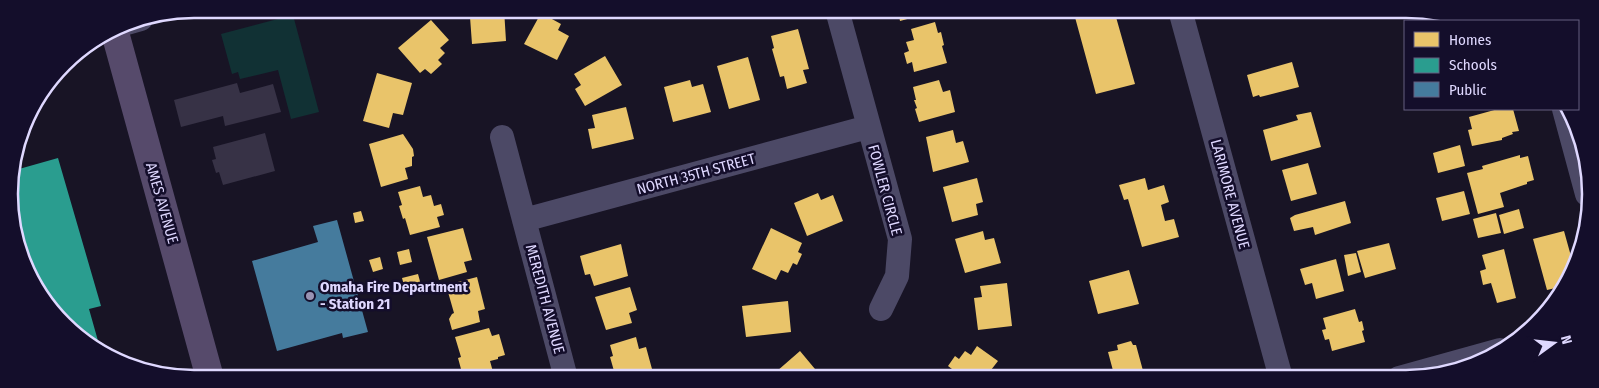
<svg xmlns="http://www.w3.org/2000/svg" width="1599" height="388" viewBox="0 0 1599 388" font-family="'Fira Sans Condensed',sans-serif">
<rect width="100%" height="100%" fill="#181425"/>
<path fill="#113134" d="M 293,15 L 319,112 L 291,119 L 278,70 L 240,79 L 238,72 L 232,74 L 221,34 Z"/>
<path fill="#e9c46a" d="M 480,9 L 504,9 L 506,41 L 472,44 L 470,17 L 481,16 Z
M 891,10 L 933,10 L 933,12 L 900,21 L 898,11 L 892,13 Z
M 1073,10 L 1114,10 L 1135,84 L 1096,94 Z
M 541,13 L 561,24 L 558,30 L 569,36 L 557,60 L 524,44 Z
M 1453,18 L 1460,21 L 1444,21 Z
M 431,20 L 449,40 L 440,48 L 445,53 L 438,60 L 442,64 L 431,74 L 425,69 L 420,73 L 398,48 Z
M 935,22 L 938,33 L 941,32 L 944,45 L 942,46 L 947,63 L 914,72 L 912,62 L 907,64 L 904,53 L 909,51 L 906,42 L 914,40 L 911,29 Z
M 798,29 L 809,69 L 803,70 L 807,83 L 787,89 L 784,76 L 780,77 L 772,49 L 774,48 L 771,36 Z
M 605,56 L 622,85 L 585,106 L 575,89 L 581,85 L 574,74 Z
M 748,57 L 760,100 L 729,109 L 717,66 Z
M 1292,62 L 1299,87 L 1260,97 L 1259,95 L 1253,97 L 1247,75 Z
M 377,73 L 412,83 L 403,115 L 393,113 L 389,128 L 363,121 Z
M 690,80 L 692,87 L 703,84 L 711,112 L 673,122 L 664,87 Z
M 939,80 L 943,92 L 950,90 L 955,112 L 919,122 L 915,109 L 917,108 L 914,100 L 916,100 L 913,87 Z
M 626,107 L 634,139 L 592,149 L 588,129 L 595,128 L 592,115 Z
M 1498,109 L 1513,109 L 1519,131 L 1512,132 L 1513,134 L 1502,138 L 1502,140 L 1472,146 L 1468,130 L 1472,129 L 1469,117 Z
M 1311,112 L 1321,147 L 1271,161 L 1263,130 L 1298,120 L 1296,115 Z
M 953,130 L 956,143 L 963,141 L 969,162 L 933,172 L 926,137 Z
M 403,134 L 413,149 L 414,156 L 412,157 L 412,166 L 405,168 L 408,179 L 381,187 L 369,144 Z
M 1460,145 L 1465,166 L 1438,173 L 1433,153 Z
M 1520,155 L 1520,158 L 1528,156 L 1534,180 L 1527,182 L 1527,184 L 1500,193 L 1504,207 L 1478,214 L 1467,173 L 1483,169 L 1482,166 Z
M 1308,163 L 1317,194 L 1291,201 L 1282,170 Z
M 977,178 L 983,202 L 976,204 L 978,215 L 952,222 L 943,187 Z
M 1145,178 L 1148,190 L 1164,185 L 1169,202 L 1161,205 L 1165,221 L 1174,219 L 1179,237 L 1142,247 L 1128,199 L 1124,200 L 1119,185 Z
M 420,186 L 423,197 L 431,195 L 434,206 L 441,204 L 444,215 L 437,217 L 440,227 L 410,235 L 405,218 L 403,219 L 399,206 L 402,205 L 398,192 Z
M 1464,191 L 1470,214 L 1442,221 L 1436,198 Z
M 818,193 L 821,200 L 833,195 L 843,221 L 807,236 L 794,203 Z
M 1345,201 L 1351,223 L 1315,235 L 1313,227 L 1294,231 L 1290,218 L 1295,215 Z
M 1519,209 L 1524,228 L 1504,234 L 1499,215 Z
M 361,211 L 364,221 L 355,223 L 353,213 Z
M 1496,213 L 1501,233 L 1478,238 L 1473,219 Z
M 463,228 L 472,260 L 464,262 L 467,272 L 439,280 L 427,237 Z
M 771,228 L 802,243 L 798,252 L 802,254 L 797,265 L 793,263 L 788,273 L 781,270 L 776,280 L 752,269 Z
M 983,231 L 985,240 L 994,238 L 1001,263 L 965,273 L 955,239 Z
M 1564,231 L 1574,267 L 1571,276 L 1564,286 L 1547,290 L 1533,239 Z
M 1389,243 L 1396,269 L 1365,278 L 1357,251 Z
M 621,244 L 628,276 L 594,286 L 590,274 L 585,275 L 580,256 Z
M 409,249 L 412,262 L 400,265 L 397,252 Z
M 1504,249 L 1516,298 L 1497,303 L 1491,283 L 1483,285 L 1480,271 L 1486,269 L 1482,255 Z
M 1356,253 L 1361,272 L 1348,276 L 1344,255 Z
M 380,257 L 383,269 L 373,272 L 369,260 Z
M 1336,259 L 1344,291 L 1316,299 L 1312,283 L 1305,285 L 1300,269 Z
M 1129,270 L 1139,304 L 1098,314 L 1089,281 Z
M 418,274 L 421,285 L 405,289 L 402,278 Z
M 477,277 L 485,309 L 478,311 L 480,322 L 452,330 L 449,319 L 452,314 L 454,313 L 446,285 Z
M 1007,283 L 1012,326 L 978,330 L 974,298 L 982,297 L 980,286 Z
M 630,287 L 637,310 L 629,313 L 632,323 L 606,330 L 595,297 Z
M 788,301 L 791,332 L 746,337 L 742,306 Z
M 1355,309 L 1359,322 L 1362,321 L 1364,330 L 1362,331 L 1365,342 L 1332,351 L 1329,339 L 1325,340 L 1322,330 L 1326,329 L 1323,318 Z
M 489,328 L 492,336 L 499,334 L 505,355 L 498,357 L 498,359 L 490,361 L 493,372 L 474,378 L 467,378 L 465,369 L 461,369 L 458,358 L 461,357 L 455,337 Z
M 636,337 L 639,349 L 646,347 L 652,369 L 622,378 L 616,378 L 610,357 L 613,356 L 610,345 Z
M 1131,341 L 1133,345 L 1136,345 L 1145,378 L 1115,378 L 1108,352 L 1118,350 L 1117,345 Z
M 977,346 L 998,361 L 991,370 L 994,372 L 990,378 L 946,378 L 952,369 L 948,366 L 955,356 L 959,359 L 965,351 L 971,355 Z
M 800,351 L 820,375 L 817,378 L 769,378 Z"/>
<path fill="#2a9d8f" d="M 58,158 L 101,306 L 89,309 L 102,355 L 47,307 L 15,242 L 9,182 L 12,171 Z"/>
<path fill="#457b9d" d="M 337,220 L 368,332 L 343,338 L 342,333 L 277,351 L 252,261 L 318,242 L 313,226 Z"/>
<path fill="#373246" d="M 237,83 L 240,93 L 273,84 L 281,112 L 225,126 L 223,116 L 181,127 L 174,100 Z
M 265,133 L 275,171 L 223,185 L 219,172 L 216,173 L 212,160 L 216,159 L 213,147 Z"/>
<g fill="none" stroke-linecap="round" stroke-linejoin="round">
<path stroke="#4c4966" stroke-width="24" d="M 837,10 L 900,239 L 897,276 L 881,309
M 1180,10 L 1281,378
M 120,25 L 141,19
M 1564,109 L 1587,194
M 502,137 L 566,378
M 524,220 L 868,127
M 1399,378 L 1500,350"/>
<path stroke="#564a6b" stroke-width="28" d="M 114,29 L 210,378"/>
</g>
<circle fill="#9993b3" stroke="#140e2b" stroke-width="2" cx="310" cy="296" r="5"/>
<g text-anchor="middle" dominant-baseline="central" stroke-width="5" stroke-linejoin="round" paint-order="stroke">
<g font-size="15" fill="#dfd8ff" stroke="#140e2b">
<text transform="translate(696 174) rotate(-15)">NORTH 35TH STREET</text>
<text transform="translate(885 190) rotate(75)">FOWLER CIRCLE</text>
<text transform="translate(1230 194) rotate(75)">LARIMORE AVENUE</text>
<text transform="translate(162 203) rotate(74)">AMES AVENUE</text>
<text transform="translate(545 299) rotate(75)">MEREDITH AVENUE</text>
</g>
<g font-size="15" font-weight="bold" fill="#dfd8ff" stroke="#140e2b" text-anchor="start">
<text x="320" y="287">Omaha Fire Department<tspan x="320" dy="17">- Station 21</tspan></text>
</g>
</g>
<path d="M0 0H1599V388H0ZM194 18H1406A176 176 0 0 1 1582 194V194A176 176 0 0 1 1406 370H194A176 176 0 0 1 18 194V194A176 176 0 0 1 194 18Z" fill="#140e2b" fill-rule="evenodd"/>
<path fill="none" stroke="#dfd8ff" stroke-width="2.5" d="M194 18H1406A176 176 0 0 1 1582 194V194A176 176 0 0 1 1406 370H194A176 176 0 0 1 18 194V194A176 176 0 0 1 194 18Z"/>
<rect x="1404" y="20" width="175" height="90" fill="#140e2b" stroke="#655f80"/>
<rect x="1414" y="32" width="25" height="15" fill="#e9c46a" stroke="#655f80"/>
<text x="1449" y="45" font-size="15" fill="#dfd8ff">Homes</text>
<rect x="1414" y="58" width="25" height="15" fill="#2a9d8f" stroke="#655f80"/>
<text x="1449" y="70" font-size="15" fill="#dfd8ff">Schools</text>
<rect x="1414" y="82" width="25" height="15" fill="#457b9d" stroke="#655f80"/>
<text x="1449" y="95" font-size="15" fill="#dfd8ff">Public</text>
<g transform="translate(1554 343) rotate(75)" stroke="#140e2b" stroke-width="4" paint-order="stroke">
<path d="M0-4L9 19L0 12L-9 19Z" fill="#dfd8ff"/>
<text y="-8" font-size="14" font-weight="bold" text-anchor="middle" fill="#dfd8ff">N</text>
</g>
</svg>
